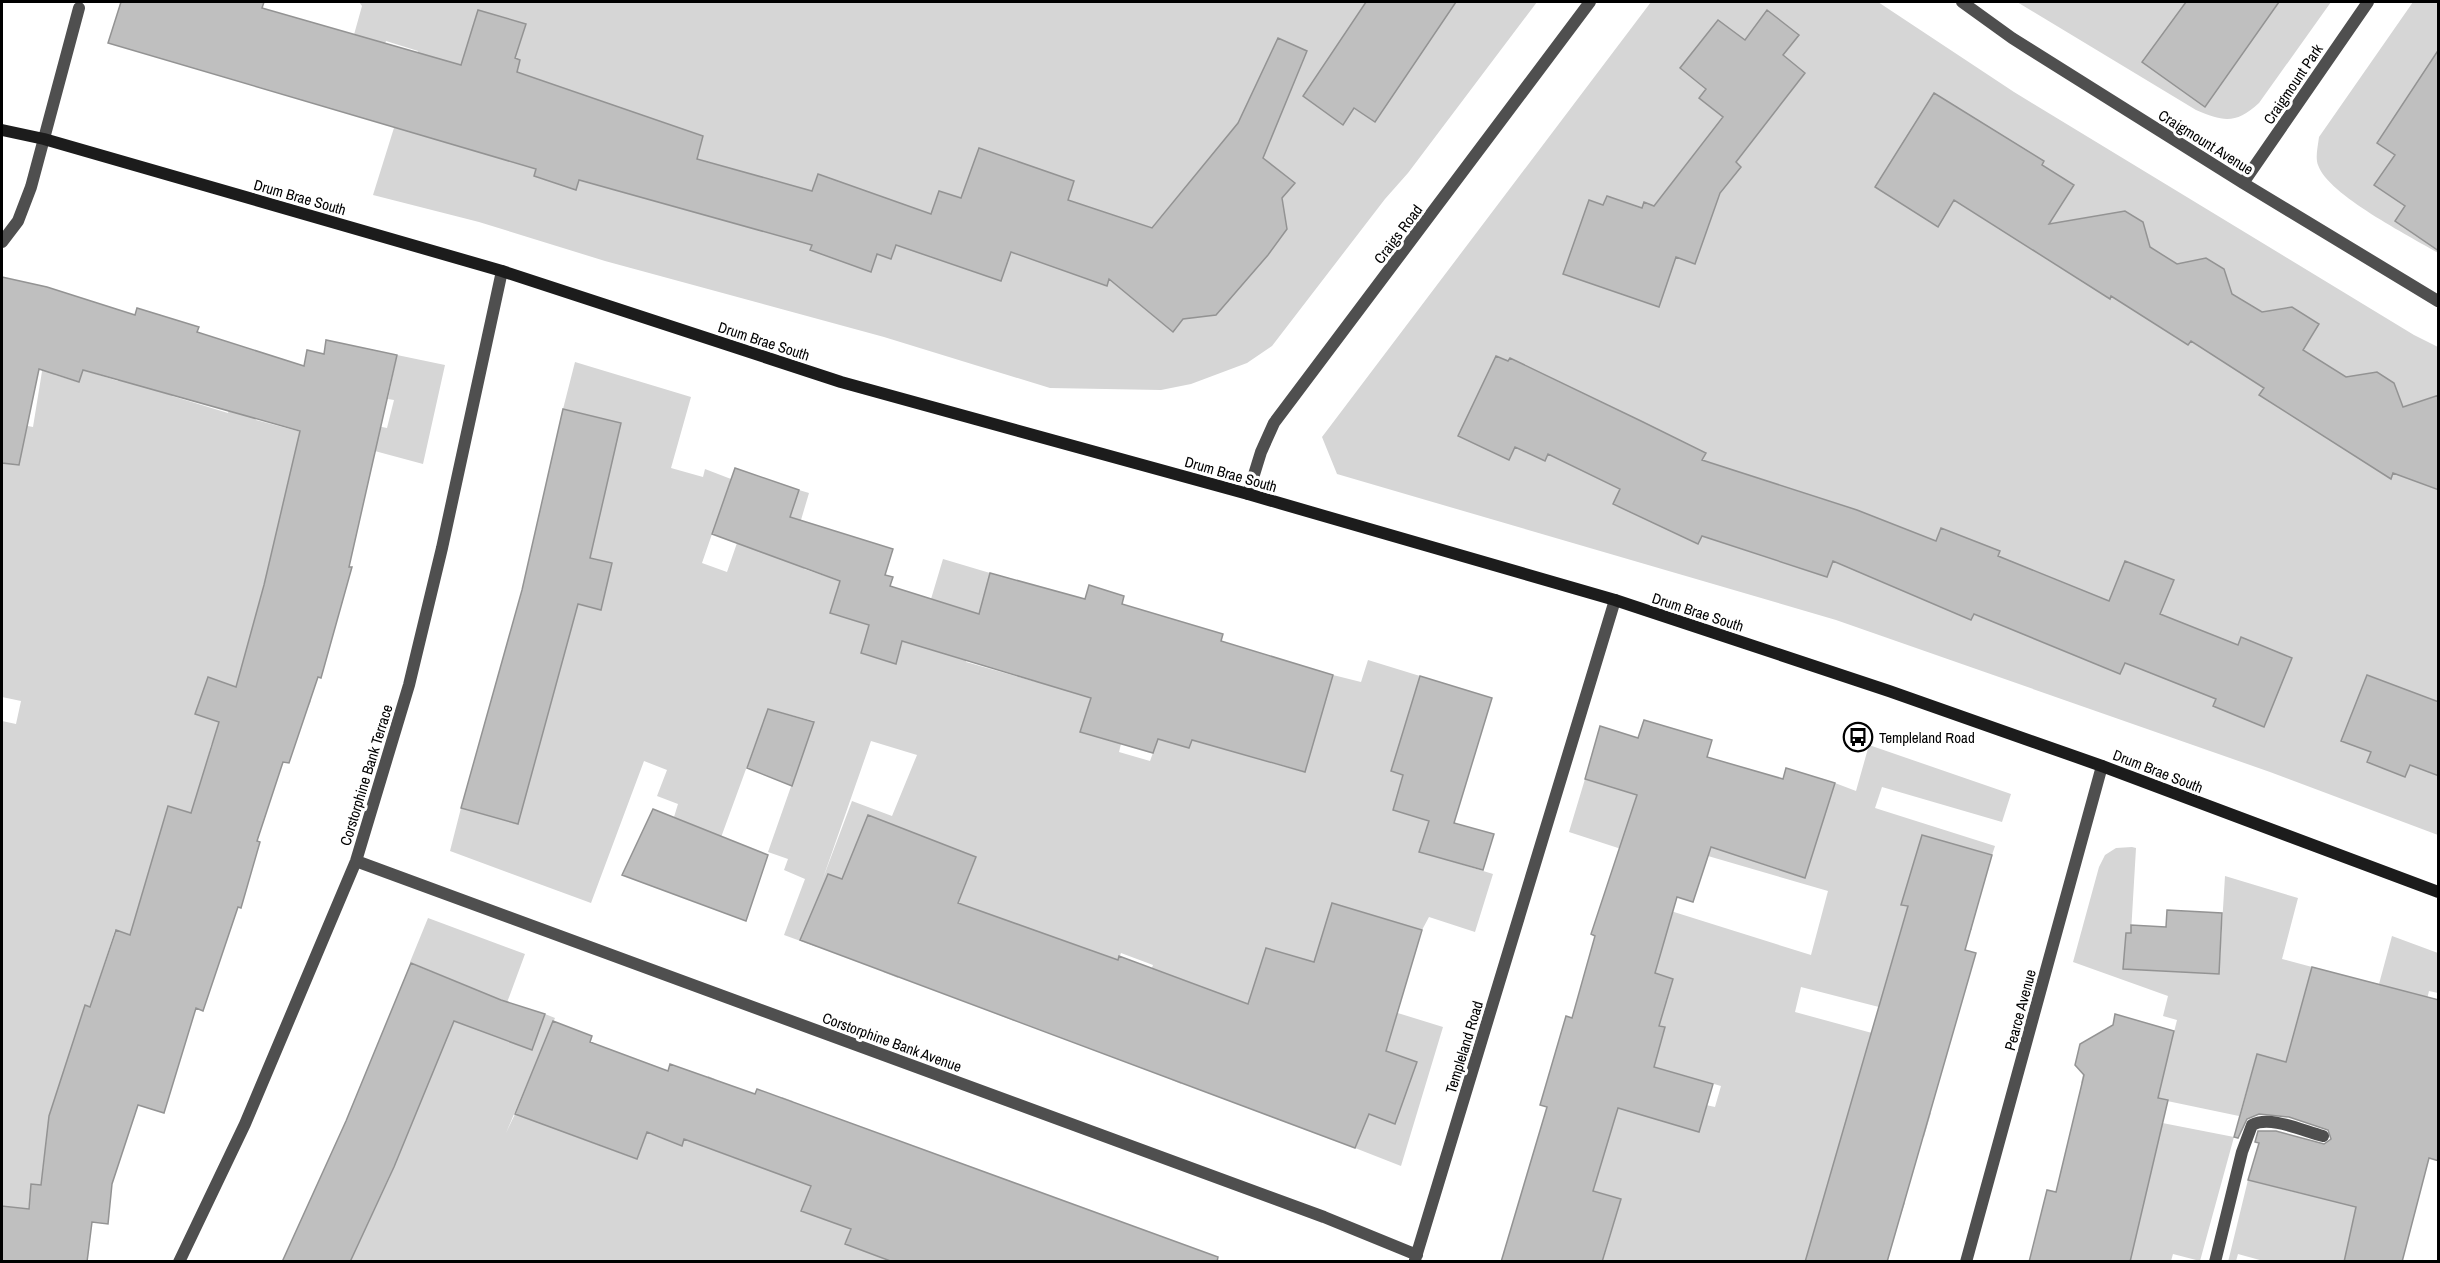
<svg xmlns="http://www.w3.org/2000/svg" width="2440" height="1263" viewBox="0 0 2440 1263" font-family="'Archivo Narrow',sans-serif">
<rect width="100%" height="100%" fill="#fff"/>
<path fill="#d6d6d6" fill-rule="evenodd" d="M 359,2 L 1537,2 L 1408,173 L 1385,199 L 1272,346 L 1247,363 L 1191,384 L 1161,390 L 1050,388 L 884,337 L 605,261 L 479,222 L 373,195 L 418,51 L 386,41 L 380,57 L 350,49 L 362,6 Z
M 1651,2 L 1878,2 L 2014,92 L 2414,335 L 2438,347 L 2438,835 L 2270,772 L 1836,620 L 1337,474 L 1322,437 Z
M 2017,2 L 2331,2 L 2259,103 C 2236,124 2224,122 2196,110 Z
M 2413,2 L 2438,2 L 2438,253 C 2410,236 2328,195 2318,165 C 2315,157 2318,146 2319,137 Z
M 249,349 L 276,357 L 256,420 L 309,434 L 314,413 L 387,428 L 394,400 L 388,399 L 397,355 L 445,365 L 423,464 L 334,440 L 271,688 L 311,701 L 307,710 L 208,678 L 195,714 L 224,724 L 211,745 L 207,761 L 213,763 L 266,815 L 263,823 L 239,816 L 236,826 L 168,806 L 140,901 L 142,939 L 115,930 L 93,998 L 162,1021 L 159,1029 L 85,1006 L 61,1081 L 74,1160 L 44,1157 L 41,1185 L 31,1185 L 23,1262 L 2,1261 L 6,1207 L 2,1206 L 2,721 L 16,724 L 21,701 L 2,697 L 2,421 L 33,427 L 44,359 L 55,375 L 78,382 L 83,370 L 118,381 L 121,374 L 173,390 L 172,396 L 228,413 Z
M 575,362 L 691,397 L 671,468 L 703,477 L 705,469 L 731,479 L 702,563 L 727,572 L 737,543 L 776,557 L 799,490 L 809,493 L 801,520 L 818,526 L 804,569 L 840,581 L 830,613 L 869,625 L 861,653 L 896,664 L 904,636 L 931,599 L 943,559 L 990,573 L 966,662 L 1036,682 L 1061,593 L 1110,639 L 1081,732 L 1121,744 L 1119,752 L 1150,761 L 1158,739 L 1189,748 L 1197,723 L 1259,759 L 1304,772 L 1333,675 L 1361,682 L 1368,660 L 1420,676 L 1391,771 L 1403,775 L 1394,810 L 1452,828 L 1444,859 L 1493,874 L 1475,932 L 1429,917 L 1422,930 L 1332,903 L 1314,962 L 1266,948 L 1259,970 L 1443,1027 L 1401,1166 L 1355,1148 L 1369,1114 L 1395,1123 L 1417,1062 L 1348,1037 L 1312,1068 L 1291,1124 L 1266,1115 L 1199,1035 L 1181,1084 L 1172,1080 L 1205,988 L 1184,980 L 1175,1004 L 1143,992 L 1153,965 L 1121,953 L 1085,1047 L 1078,1044 L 1099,987 L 1077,967 L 1084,948 L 1054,937 L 1050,944 L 1043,942 L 1014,1021 L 984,1009 L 982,943 L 992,915 L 952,901 L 961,896 L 976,858 L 949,847 L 898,978 L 883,972 L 904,915 L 847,867 L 817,947 L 784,935 L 805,879 L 784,870 L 788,859 L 768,852 L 814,721 L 768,709 L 697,903 L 692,900 L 690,824 L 674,817 L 678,804 L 657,796 L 667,770 L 644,761 L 591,903 L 450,851 L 461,808 L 518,824 L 578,604 L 600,609 L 611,563 L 589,558 L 620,423 L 563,409 ZM 871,741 L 917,755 L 892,816 L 852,801 L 822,881 Z
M 1869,745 L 2011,794 L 2002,822 L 1882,787 L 1875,808 L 1995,846 L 1992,855 L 1922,835 L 1902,904 L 1972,925 L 1972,930 L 1906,912 L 1884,988 L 1901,993 L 1898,1004 L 1957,1020 L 1953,1026 L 1801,987 L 1795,1012 L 1872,1033 L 1873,1097 L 1931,1113 L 1924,1137 L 1849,1116 L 1847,1186 L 1905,1203 L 1896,1229 L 1820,1208 L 1807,1261 L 1589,1262 L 1604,1257 L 1621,1199 L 1580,1187 L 1618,1108 L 1698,1131 L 1706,1105 L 1715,1107 L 1721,1086 L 1654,1067 L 1665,1027 L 1641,1020 L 1667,1001 L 1673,979 L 1655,973 L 1607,891 L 1811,955 L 1828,891 L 1708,856 L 1701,875 L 1569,832 L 1585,779 L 1690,811 L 1756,862 L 1804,878 L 1835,783 L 1856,791 Z
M 2132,847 L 2136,848 L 2131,933 L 2126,933 L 2124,968 L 2219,974 L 2225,876 L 2298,898 L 2282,959 L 2312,967 L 2296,1026 L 2350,1040 L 2366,981 L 2379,984 L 2392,936 L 2438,953 L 2438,993 L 2429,991 L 2416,1044 L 2351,1079 L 2257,1054 L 2239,1116 L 2081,1083 L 2083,1074 L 2159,1092 L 2177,1020 L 2163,1016 L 2168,996 L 2073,962 L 2099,867 L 2105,855 L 2116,848 Z
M 428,918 L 525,954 L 495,1035 L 532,1050 L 545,1014 L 555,1018 L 506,1133 L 515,1114 L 536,1122 L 546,1097 L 571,1135 L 636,1159 L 647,1133 L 682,1145 L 708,1076 L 715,1079 L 692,1142 L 756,1166 L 782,1097 L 793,1101 L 792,1105 L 811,1184 L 801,1211 L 831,1221 L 883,1142 L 845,1243 L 889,1261 L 350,1262 L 390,1177 L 467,986 L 410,962 Z
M 2147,1120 L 2234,1137 L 2200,1261 L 2173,1254 L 2171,1261 L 2113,1261 Z
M 2313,1156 L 2361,1187 L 2351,1230 L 2407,1244 L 2402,1261 L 2267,1262 L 2238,1254 L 2236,1261 L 2228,1262 L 2248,1180 L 2303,1194 Z"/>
<path fill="#bfbfbf" stroke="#939393" stroke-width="1.5" d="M 121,2 L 264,2 L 262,8 L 461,65 L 478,10 L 526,24 L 515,58 L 520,60 L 517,72 L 703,136 L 697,159 L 812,191 L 818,174 L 931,214 L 939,191 L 961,198 L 979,148 L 1074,181 L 1068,200 L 1152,228 L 1238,123 L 1278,38 L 1307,51 L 1263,158 L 1295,183 L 1282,198 L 1287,229 L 1268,255 L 1216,315 L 1183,319 L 1173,332 L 1109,279 L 1107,286 L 1011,252 L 1001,281 L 896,245 L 891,259 L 877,254 L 871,272 L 810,250 L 812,245 L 579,180 L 576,190 L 534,176 L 536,169 L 108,43 Z
M 1366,2 L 1456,2 L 1375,122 L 1354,108 L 1343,125 L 1303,96 Z
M 2186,2 L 2279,2 L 2205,107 L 2142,62 Z
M 1767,10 L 1799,35 L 1783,55 L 1805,73 L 1736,162 L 1741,167 L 1720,193 L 1695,264 L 1676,257 L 1659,307 L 1563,274 L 1589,200 L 1603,205 L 1607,196 L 1642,208 L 1644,202 L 1654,206 L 1723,117 L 1699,98 L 1706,89 L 1680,68 L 1718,20 L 1745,40 Z
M 2439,49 L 2439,251 L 2395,221 L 2405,206 L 2374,185 L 2395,155 L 2377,143 Z
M 1934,93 L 2044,161 L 2042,165 L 2074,185 L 2049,224 L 2125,211 L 2143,222 L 2150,247 L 2177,264 L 2206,258 L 2224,269 L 2232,294 L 2262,312 L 2292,307 L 2319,324 L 2303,350 L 2346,377 L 2377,372 L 2394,383 L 2403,407 L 2439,395 L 2439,490 L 2393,473 L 2391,479 L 2259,395 L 2264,388 L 2191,341 L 2188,345 L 2111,296 L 2110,299 L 1954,200 L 1938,227 L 1875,187 Z
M 2,277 L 47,287 L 135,315 L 137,308 L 199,327 L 197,332 L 304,366 L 307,350 L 324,354 L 326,340 L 397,355 L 349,567 L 352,567 L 321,678 L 318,677 L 289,763 L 283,762 L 257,841 L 260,842 L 241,908 L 238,907 L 203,1011 L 196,1008 L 164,1113 L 138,1105 L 112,1184 L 108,1224 L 92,1222 L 87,1262 L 2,1262 L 2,1206 L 29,1209 L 31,1184 L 41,1185 L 49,1116 L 85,1005 L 90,1007 L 116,930 L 130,935 L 168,806 L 191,813 L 219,722 L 195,714 L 208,677 L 236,687 L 264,585 L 300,431 L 83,370 L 79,382 L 39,369 L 19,465 L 2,463 Z
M 1496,356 L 1508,361 L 1510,358 L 1641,421 L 1706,453 L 1702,460 L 1857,510 L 1936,541 L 1941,528 L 2000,551 L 1998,556 L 2109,601 L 2125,561 L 2174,580 L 2160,614 L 2238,645 L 2241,637 L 2292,658 L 2264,727 L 2213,706 L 2216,699 L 2138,668 L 2125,663 L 2120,674 L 1974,614 L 1971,620 L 1833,561 L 1827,577 L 1702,536 L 1698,544 L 1613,504 L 1620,489 L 1548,454 L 1545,461 L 1515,447 L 1509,460 L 1458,436 Z
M 563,409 L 621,423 L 590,558 L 612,563 L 601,610 L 578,604 L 518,824 L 461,808 L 522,590 Z
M 735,468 L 799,490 L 790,517 L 893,549 L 885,575 L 893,577 L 890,586 L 979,614 L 990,573 L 1085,599 L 1089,585 L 1124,596 L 1122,604 L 1223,634 L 1221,641 L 1333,675 L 1305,772 L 1192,740 L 1189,748 L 1158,739 L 1153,753 L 1080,732 L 1091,698 L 902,641 L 896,664 L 861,653 L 869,625 L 830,613 L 840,581 L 712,534 Z
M 2367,675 L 2439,702 L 2439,776 L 2410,765 L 2405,777 L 2367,762 L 2371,752 L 2341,741 Z
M 1420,676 L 1492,698 L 1454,823 L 1494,834 L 1483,870 L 1419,852 L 1429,821 L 1393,810 L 1403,775 L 1391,771 Z
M 768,709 L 814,722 L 792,786 L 747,768 Z
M 1644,720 L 1712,740 L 1707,757 L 1783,779 L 1786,768 L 1835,783 L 1805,878 L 1711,847 L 1693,902 L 1677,897 L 1655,973 L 1673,979 L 1659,1026 L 1665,1027 L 1654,1067 L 1713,1084 L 1699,1132 L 1618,1108 L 1593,1191 L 1621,1199 L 1602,1262 L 1501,1262 L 1547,1107 L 1540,1105 L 1566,1016 L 1572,1018 L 1595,936 L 1591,934 L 1637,795 L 1585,779 L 1600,726 L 1638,738 Z
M 653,809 L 768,855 L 746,921 L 622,875 Z
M 868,815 L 976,857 L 958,903 L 1118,960 L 1119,956 L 1248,1004 L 1266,948 L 1314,962 L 1332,903 L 1422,930 L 1386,1051 L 1417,1062 L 1395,1124 L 1369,1114 L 1355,1148 L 800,940 L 828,874 L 842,879 Z
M 1922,835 L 1992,855 L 1965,950 L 1976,953 L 1887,1262 L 1805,1262 L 1908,906 L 1901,905 Z
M 2167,910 L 2222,913 L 2219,974 L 2123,969 L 2126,933 L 2131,933 L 2131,925 L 2166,927 Z
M 411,963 L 501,1000 L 545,1014 L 532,1050 L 454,1021 L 394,1167 L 350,1262 L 282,1262 L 346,1121 Z
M 2312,967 L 2439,1000 L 2439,1161 L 2429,1158 L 2402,1262 L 2344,1262 L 2356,1207 L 2248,1180 L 2259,1143 L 2255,1142 L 2258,1131 L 2276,1131 L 2324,1144 L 2331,1139 L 2328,1130 L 2289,1117 L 2259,1114 L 2247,1119 L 2238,1138 L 2234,1137 L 2257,1054 L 2286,1062 Z
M 2115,1014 L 2174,1031 L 2158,1098 L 2168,1100 L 2130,1262 L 2029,1262 L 2047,1190 L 2056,1192 L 2084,1075 L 2075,1065 L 2080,1044 L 2113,1025 Z
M 553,1021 L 592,1036 L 590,1042 L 668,1071 L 670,1064 L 755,1094 L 757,1089 L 1218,1257 L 1217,1262 L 893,1262 L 845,1244 L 851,1229 L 801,1211 L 811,1186 L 684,1139 L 682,1146 L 647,1132 L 637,1159 L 515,1114 Z"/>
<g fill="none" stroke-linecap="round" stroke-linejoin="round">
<path stroke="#4f4f4f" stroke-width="12" d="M 2,242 L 18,221 L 31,187 L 79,8
M 2215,1262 L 2242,1152 L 2252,1125 C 2270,1115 2303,1131 2323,1136"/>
<path stroke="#4f4f4f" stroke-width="12" d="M 1962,2 L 2012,38 L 2243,183 L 2438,301
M 2243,183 L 2368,2
M 1248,494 L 1261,452 L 1274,423 L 1590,2
M 356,861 L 1324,1217 L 1417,1255
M 1415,1260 L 1615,600
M 179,1262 L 245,1124 L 356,861 L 409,685 L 442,548 L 502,271
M 1966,1262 L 2102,766"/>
<path stroke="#1c1c1c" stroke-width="12" d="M 2,130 L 44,139 L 502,271 L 841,382 L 1248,494 L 1615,600 L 1889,691 L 2102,766 L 2438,892"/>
</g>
<defs>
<g id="bus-ring" transform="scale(1.5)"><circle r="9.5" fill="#fff" stroke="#000" stroke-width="1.5"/><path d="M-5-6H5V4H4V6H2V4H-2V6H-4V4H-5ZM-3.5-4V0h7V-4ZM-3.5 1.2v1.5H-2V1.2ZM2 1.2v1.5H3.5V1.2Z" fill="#000"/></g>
</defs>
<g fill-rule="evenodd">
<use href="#bus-ring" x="1858" y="737"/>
</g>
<g text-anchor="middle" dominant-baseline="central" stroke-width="6" stroke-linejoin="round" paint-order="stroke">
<g font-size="15" fill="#000" stroke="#fff">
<text transform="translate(2293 84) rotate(-56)">Craigmount Park</text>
<text transform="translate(2206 142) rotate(32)">Craigmount Avenue</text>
<text transform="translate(300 197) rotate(16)">Drum Brae South</text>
<text transform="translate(1398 234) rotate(-53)">Craigs Road</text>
<text transform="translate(764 341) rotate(18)">Drum Brae South</text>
<text transform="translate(1231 474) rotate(16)">Drum Brae South</text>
<text transform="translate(1698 612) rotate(18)">Drum Brae South</text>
<text transform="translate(2158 771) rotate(21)">Drum Brae South</text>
<text transform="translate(366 775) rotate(-73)">Corstorphine Bank Terrace</text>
<text transform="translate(2020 1010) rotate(-75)">Pearce Avenue</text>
<text transform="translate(892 1042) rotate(20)">Corstorphine Bank Avenue</text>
<text transform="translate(1464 1047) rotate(-73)">Templeland Road</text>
</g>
<g font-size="15" fill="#000" stroke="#fff" text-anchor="start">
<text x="1879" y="737">Templeland Road</text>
</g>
</g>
<rect width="2440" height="1263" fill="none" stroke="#000000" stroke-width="6"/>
</svg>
